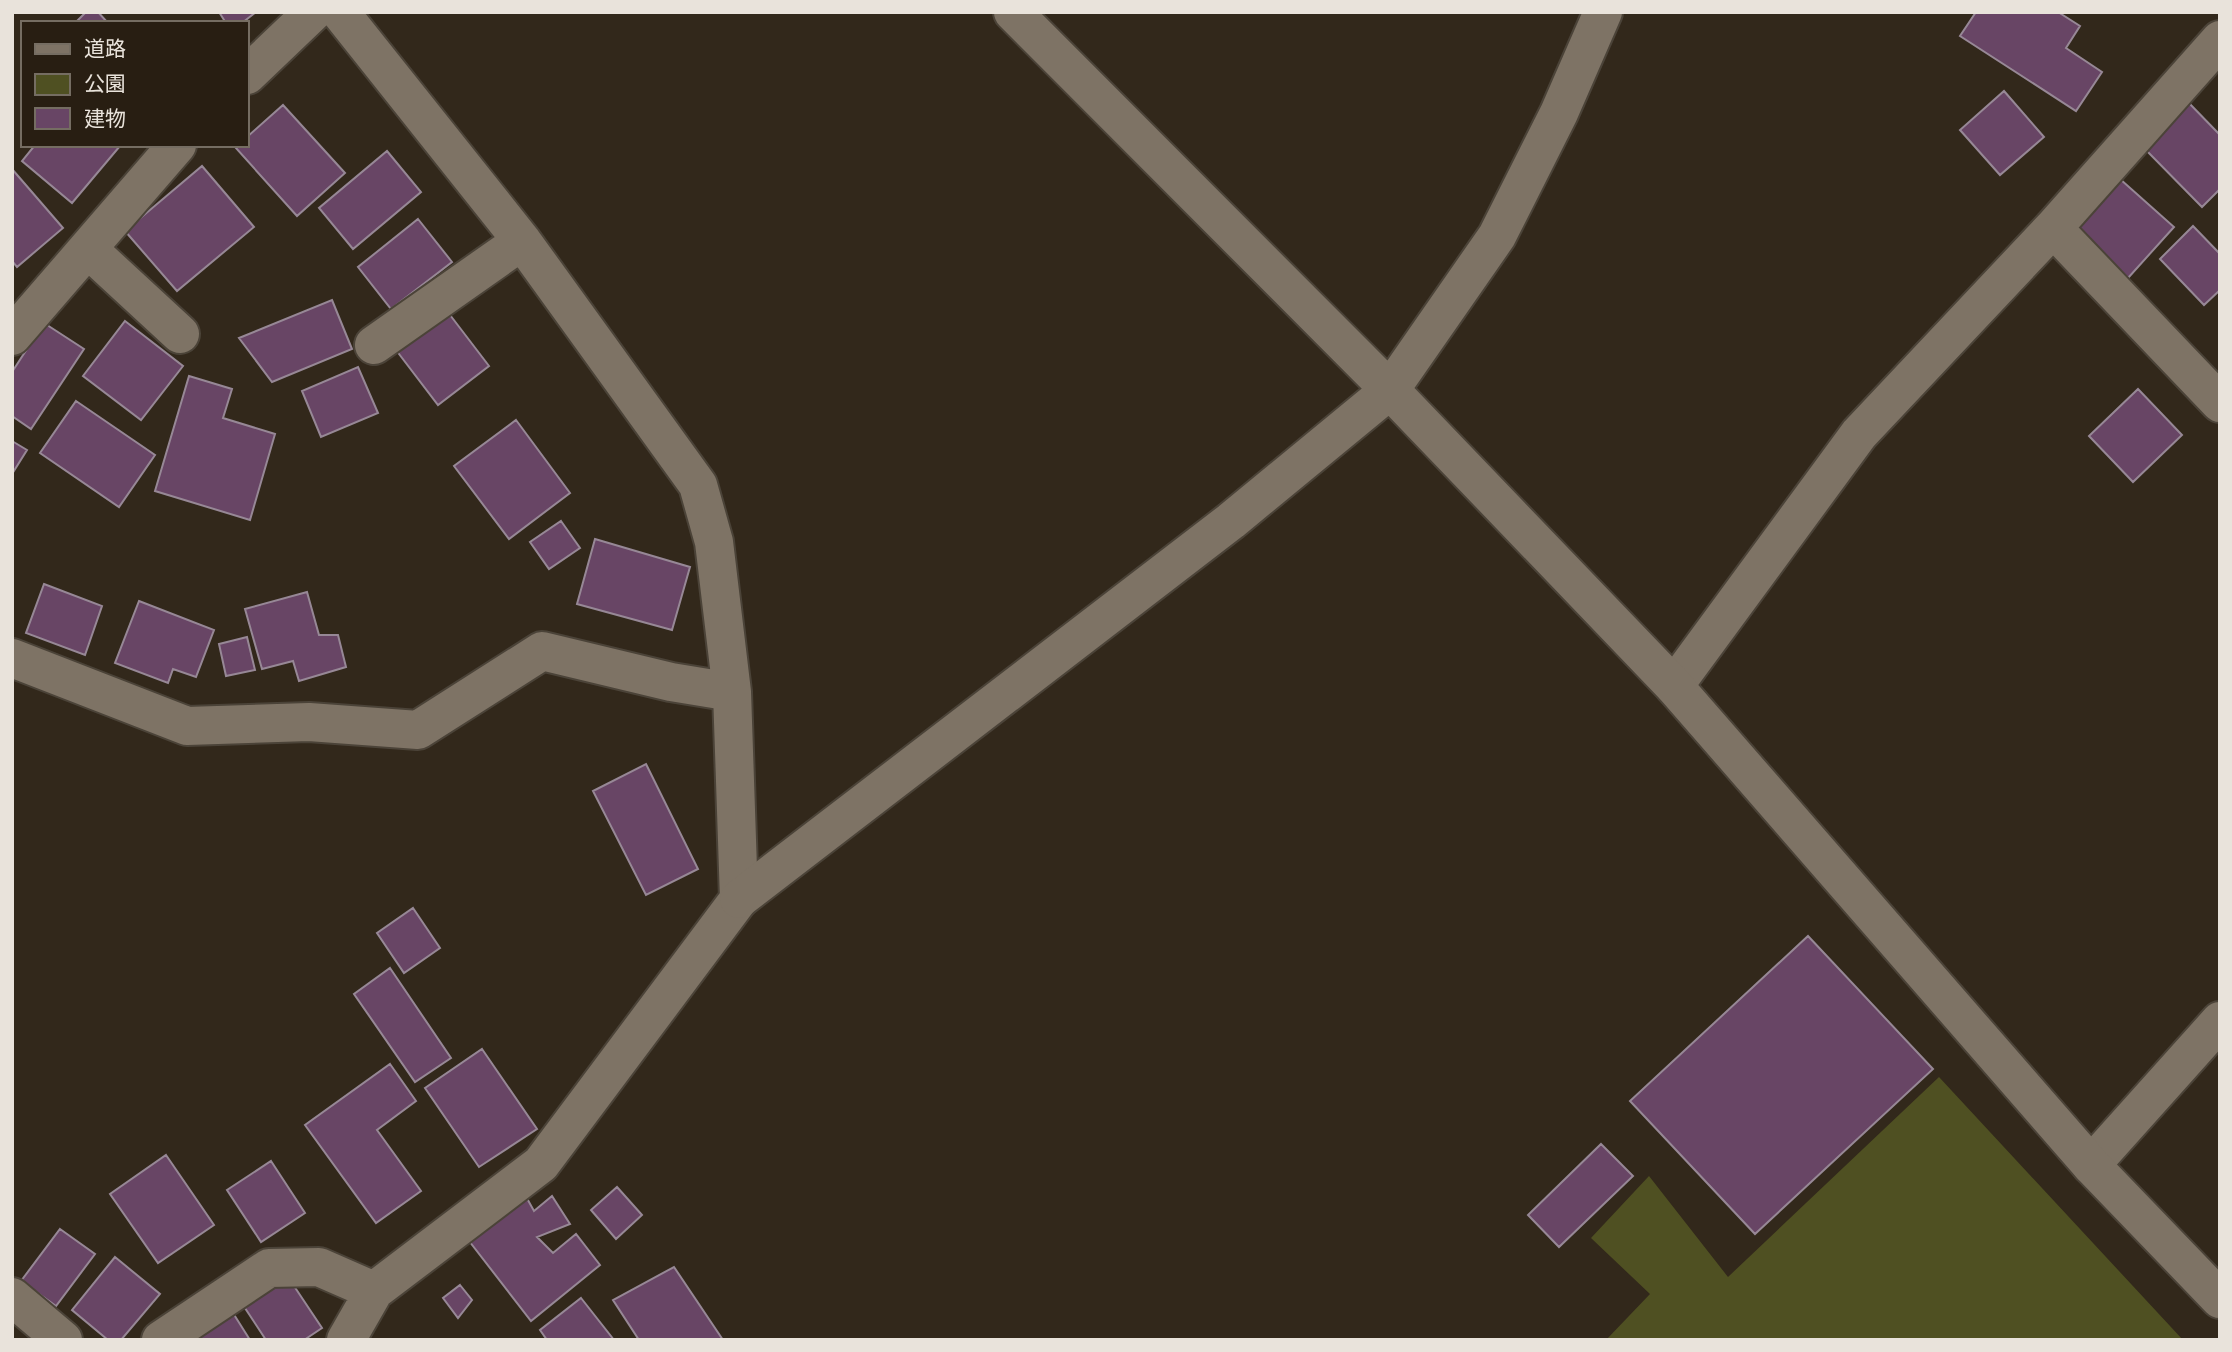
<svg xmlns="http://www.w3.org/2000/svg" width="2232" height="1352" viewBox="0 0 2232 1352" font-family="'Space Grotesk','Noto Sans JP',sans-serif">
<rect width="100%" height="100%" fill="#32281b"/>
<path fill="#4f5022" d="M 1939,1077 L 2183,1340 L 1606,1340 L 1650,1294 L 1591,1238 L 1649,1176 L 1728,1277 Z"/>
<path fill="#684565" stroke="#978896" stroke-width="2" d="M 86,12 L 98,12 L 108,23 L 75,23 Z
M 219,12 L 256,12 L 242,23 L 226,23 Z
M 1976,12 L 2058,12 L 2080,26 L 2066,48 L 2102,72 L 2076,111 L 1960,36 Z
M 2004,91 L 2044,137 L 2000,175 L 1960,130 Z
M 2187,101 L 2220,135 L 2220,189 L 2202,207 L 2141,145 Z
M 283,105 L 345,173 L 297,216 L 235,147 L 247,145 L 247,137 Z
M 35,145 L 119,145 L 120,146 L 72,203 L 22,161 Z
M 387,151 L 421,192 L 353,249 L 319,208 Z
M 202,166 L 254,227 L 177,291 L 125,231 Z
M 12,169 L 63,228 L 17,267 L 12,261 Z
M 2120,179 L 2174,227 L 2128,278 L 2075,230 Z
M 418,219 L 452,262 L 391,309 L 358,267 Z
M 2193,226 L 2220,254 L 2220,290 L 2204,305 L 2160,259 Z
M 332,300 L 352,349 L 272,382 L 239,338 Z
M 447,311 L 489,366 L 438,405 L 396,350 Z
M 125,321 L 183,366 L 141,420 L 83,376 Z
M 44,323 L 84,349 L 31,429 L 12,416 L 12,372 Z
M 358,367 L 378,413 L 321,437 L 302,391 Z
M 189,376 L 232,389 L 223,418 L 275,434 L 250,520 L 155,491 Z
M 2138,389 L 2182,435 L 2133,482 L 2089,436 Z
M 76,401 L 155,455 L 119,507 L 40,453 Z
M 516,420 L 570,493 L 509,539 L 454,466 Z
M 12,441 L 27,450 L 12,474 Z
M 561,521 L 580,548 L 549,569 L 530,542 Z
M 595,539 L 690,567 L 672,630 L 577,604 Z
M 44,584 L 102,606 L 85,655 L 26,633 Z
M 307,592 L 319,635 L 338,635 L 346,667 L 299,681 L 293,661 L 262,669 L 245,609 Z
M 139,601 L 214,630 L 196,677 L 173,669 L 168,683 L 115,663 Z
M 247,637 L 255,670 L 226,676 L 219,644 Z
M 646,764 L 698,869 L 646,895 L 593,791 Z
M 413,908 L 440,948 L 404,973 L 377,933 Z
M 1808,936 L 1933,1069 L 1755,1234 L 1630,1101 Z
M 390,968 L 451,1058 L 415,1082 L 354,994 Z
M 482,1049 L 537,1129 L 479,1167 L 425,1088 Z
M 390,1064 L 416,1101 L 377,1130 L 421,1191 L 376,1223 L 305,1125 Z
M 1601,1144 L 1633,1176 L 1559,1247 L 1528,1215 Z
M 166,1155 L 214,1225 L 158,1263 L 110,1194 Z
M 271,1161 L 305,1213 L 261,1242 L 227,1190 Z
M 617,1187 L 642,1215 L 616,1239 L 591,1210 Z
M 524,1193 L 534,1211 L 552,1196 L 570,1224 L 537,1237 L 553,1253 L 576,1234 L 600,1265 L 531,1321 L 466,1237 Z
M 60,1229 L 95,1254 L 56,1306 L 21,1281 Z
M 115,1257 L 160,1294 L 121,1340 L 108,1340 L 72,1310 Z
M 674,1267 L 723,1340 L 639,1340 L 613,1300 Z
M 288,1277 L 322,1328 L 304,1340 L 266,1340 L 243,1305 Z
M 460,1285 L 472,1300 L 458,1318 L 443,1298 Z
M 581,1298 L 614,1340 L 547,1340 L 540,1330 Z
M 233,1313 L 250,1340 L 201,1340 L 198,1336 Z"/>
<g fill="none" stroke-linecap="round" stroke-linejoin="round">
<g stroke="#4b4338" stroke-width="42">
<path id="street" d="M 340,12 L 522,241 L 698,485 L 714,542 L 732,692 L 739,899 L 541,1164 L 374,1291 L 346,1340
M 247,75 L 313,12
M 2053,228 L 2220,403
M 88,249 L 180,334
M 12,336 L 177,145
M 374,345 L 522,241
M 12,658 L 187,726 L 309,722 L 418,730 L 542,651 L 671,682 L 732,692
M 1674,686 L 1859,434 L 2053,228 L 2220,40
M 2091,1165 L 2220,1021
M 12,1297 L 63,1340
M 161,1340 L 269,1268 L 319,1267 L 374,1291"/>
</g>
<g stroke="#4b4338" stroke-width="42">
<path id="secondary" d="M 1013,12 L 1390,390 L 1674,686 L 2091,1165 L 2220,1299
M 739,899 L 1231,521 L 1390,390 L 1497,236 L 1559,113 L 1603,12"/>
</g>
<use href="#street" stroke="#7e7365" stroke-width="38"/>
<use href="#secondary" stroke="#7e7365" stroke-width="38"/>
</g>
<rect width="2232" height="1352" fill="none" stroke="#e9e3db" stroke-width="28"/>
<rect x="21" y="21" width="228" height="126" fill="#281e12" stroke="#756d62" stroke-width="2"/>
<rect x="35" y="44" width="35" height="10" fill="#7e7365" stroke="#756d62" stroke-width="2"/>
<text x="84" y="56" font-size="21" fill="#e9e3db">道路</text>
<rect x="35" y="74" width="35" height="21" fill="#4f5022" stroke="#756d62" stroke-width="2"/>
<text x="84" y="91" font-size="21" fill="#e9e3db">公園</text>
<rect x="35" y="108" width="35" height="21" fill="#684565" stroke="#756d62" stroke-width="2"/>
<text x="84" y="126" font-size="21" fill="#e9e3db">建物</text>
</svg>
